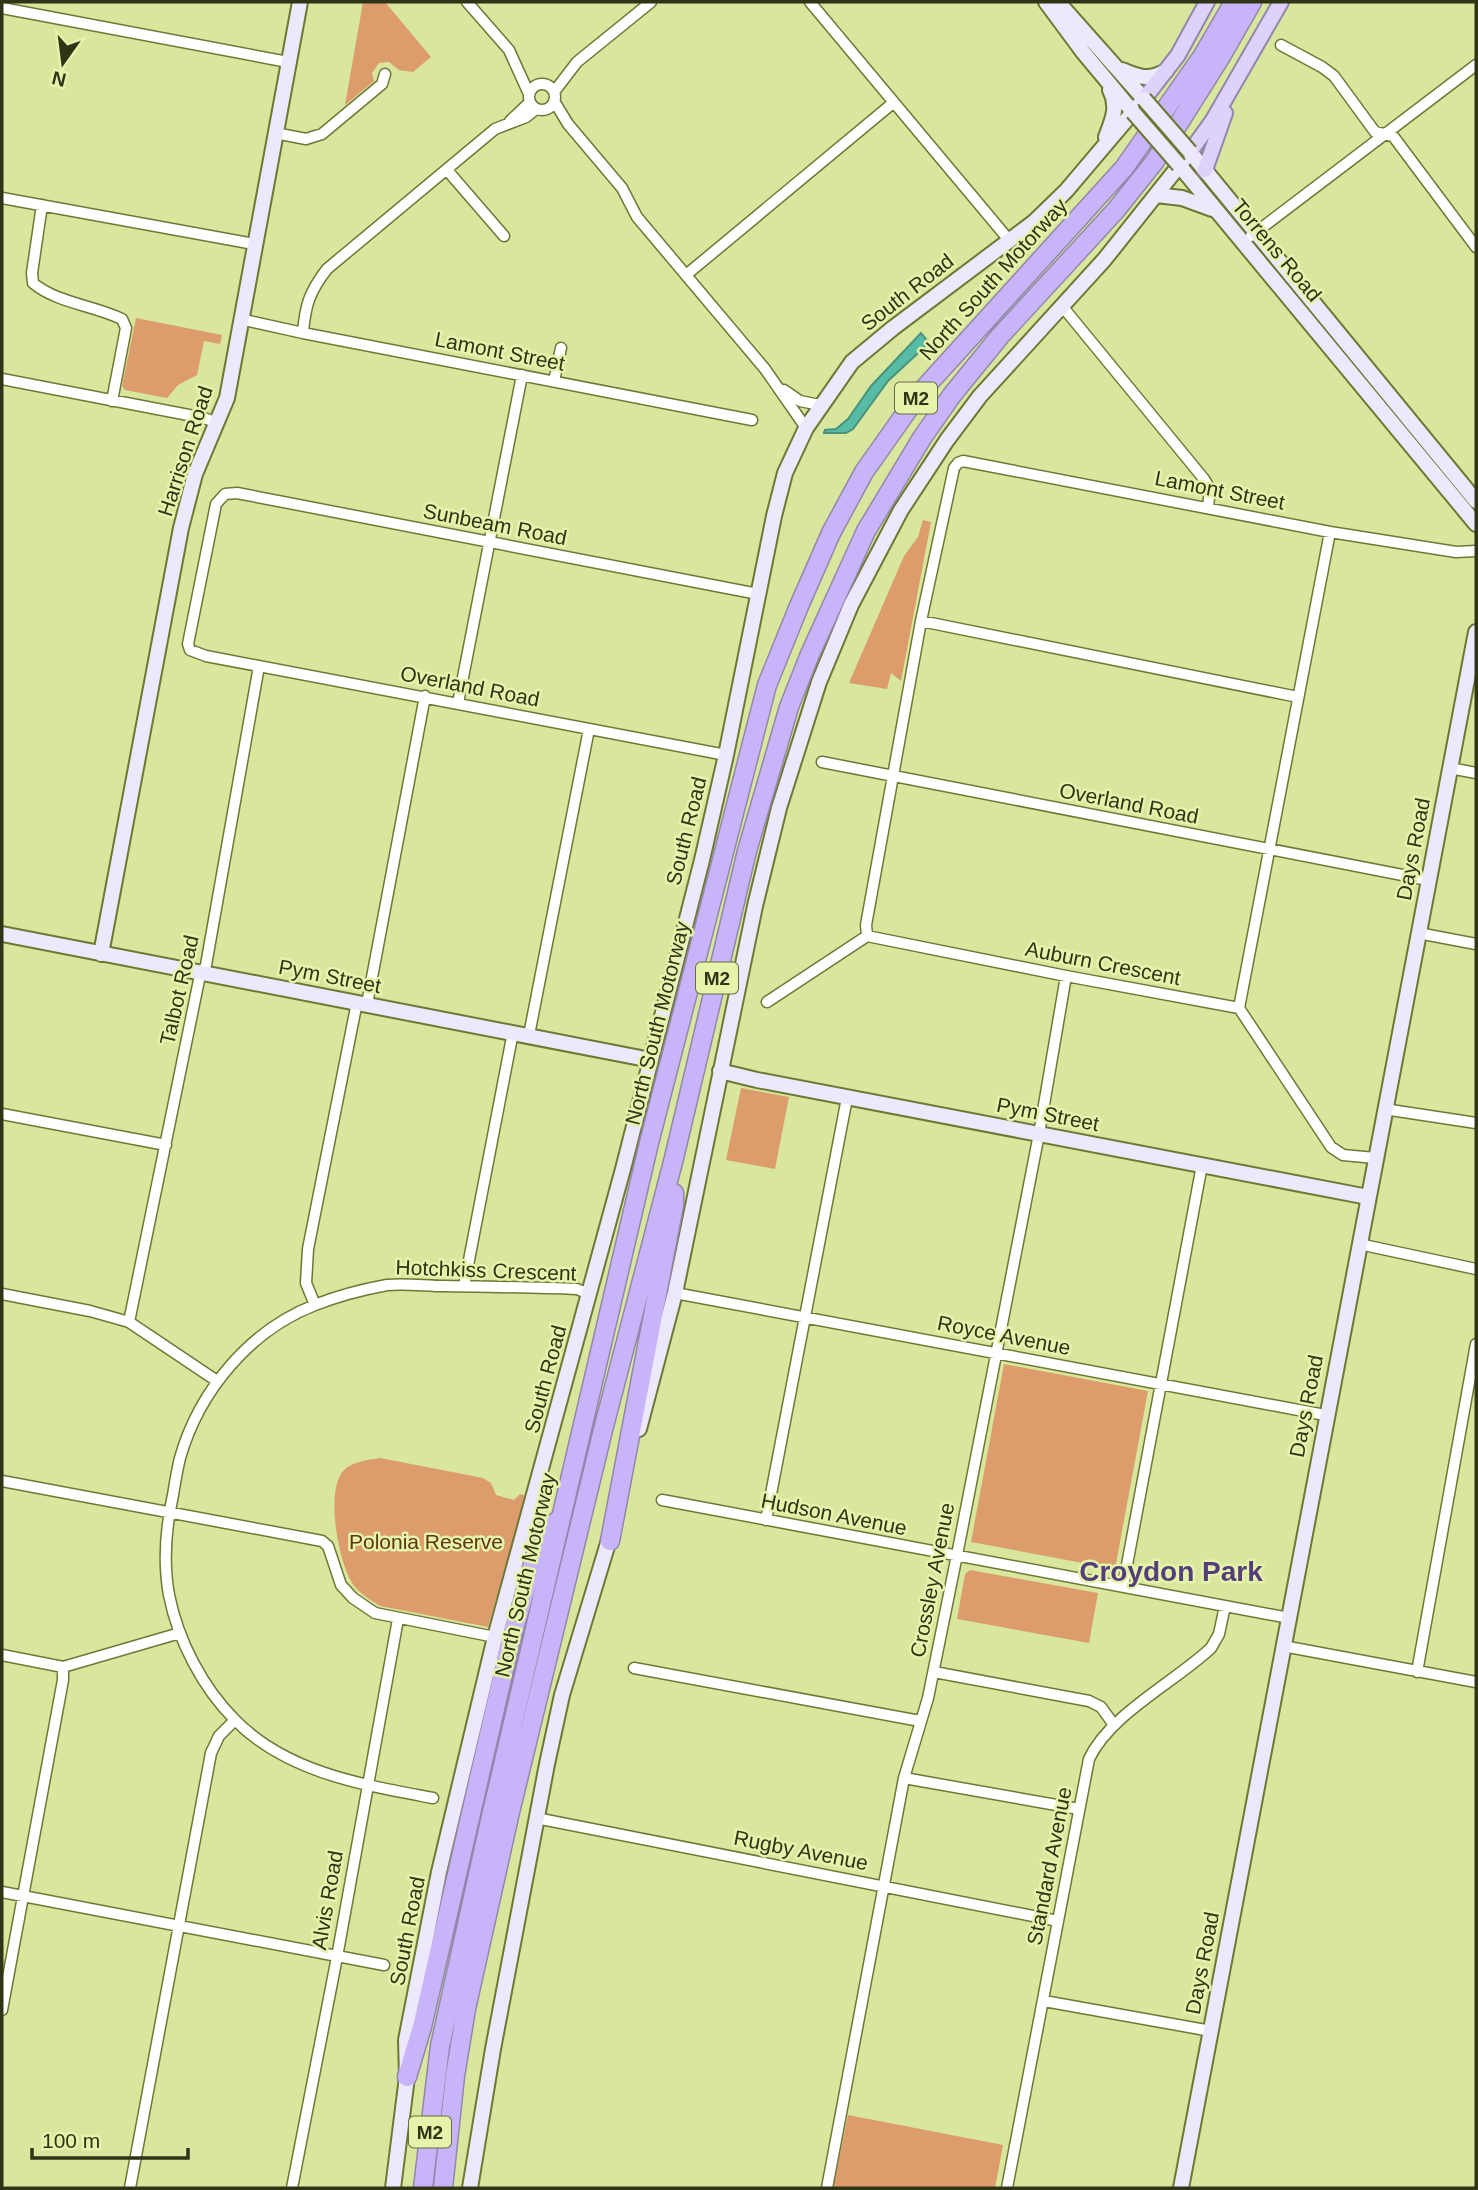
<svg xmlns="http://www.w3.org/2000/svg" width="1478" height="2190" viewBox="0 0 1478 2190" font-family="Arial,sans-serif">
<rect width="100%" height="100%" fill="#d8e69e"/>
<path fill="#dc9c6c" d="M 363,2 L 385,2 L 431,57 L 413,72 L 399,70 L 389,62 L 379,63 L 372,73 L 374,81 L 345,105 Z
M 136,318 L 222,335 L 220,344 L 204,341 L 197,375 L 178,385 L 167,398 L 125,390 L 122,386 Z
M 923,520 L 931,522 L 901,681 L 891,673 L 887,689 L 849,683 L 904,556 L 918,537 Z
M 741,1088 L 789,1097 L 775,1169 L 726,1160 Z
M 1004,1364 L 1148,1391 L 1115,1569 L 971,1542 Z
M 380,1458 L 483,1478 L 491,1483 L 496,1495 L 514,1500 L 520,1494 L 526,1496 L 488,1627 L 380,1606 C 369,1599 357,1592 351,1581 C 338,1558 325,1490 344,1470 C 354,1461 368,1460 380,1458 Z
M 970,1570 L 1098,1593 L 1089,1643 L 957,1619 L 965,1574 Z
M 848,2115 L 1003,2145 L 995,2188 L 833,2188 Z"/>
<path fill="#56bca6" stroke="#4a937b" stroke-width="2" d="M 921,333 L 929,343 L 888,381 L 853,429 L 846,433 L 824,433 L 825,430 L 836,429 L 848,419 L 871,386 Z"/>
<g fill="none" stroke-linecap="round" stroke-linejoin="round">
<g stroke="#6d7834" stroke-width="13">
<path id="street" d="M 467,2 L 509,50 L 529,94
M 810,2 L 1009,240
M 2,8 L 288,62
M 1281,45 L 1322,67 L 1334,76 L 1375,132 L 1393,136 L 1476,247
M529 97a13 13 0 1 1 26 0a13 13 0 1 1-26 0Z
M 554,92 L 577,62 L 651,2
M 554,101 L 568,124 L 622,188 L 637,217 L 765,369 L 806,428
M 510,121 L 530,102
M 275,133 L 306,139 L 322,134 L 382,84 L 385,74
M 447,170 L 504,236
M 2,198 L 254,244
M 42,205 L 32,273 L 33,283 C 57,303 93,305 122,319 L 126,328 L 112,401
M 1251,236 L 1476,65
M 686,275 L 893,103
M 1062,306 L 1204,479 L 1210,489 L 1208,507
M 240,319 L 303,333 L 752,420
M 303,333 C 305,305 310,291 327,269 L 495,129 L 526,117 L 536,109
M 2,379 L 204,418 L 218,423
M 554,381 L 561,348
M 784,390 L 800,401 L 820,405
M 921,621 L 1298,697
M 458,703 L 522,375
M 726,755 L 206,656 L 190,650 L 188,644 L 216,504 L 225,494 L 237,493 L 758,594
M 822,762 L 1428,880
M 1450,768 L 1476,773
M 1418,933 L 1476,944
M 867,936 L 866,925 L 921,621 L 954,468 L 958,463 L 963,461 L 1330,532 L 1456,552 L 1476,551
M 767,1002 L 867,936 L 1066,976 L 1239,1008 L 1331,1147 L 1343,1155 L 1375,1158
M 367,1004 L 425,696
M 1239,1008 L 1330,532
M 529,1035 L 589,729
M 1384,1109 L 1476,1123
M 2,1114 L 166,1145
M 1359,1244 L 1476,1269
M 464,1286 L 513,1032
M 675,1293 L 1325,1415
M 2,1294 L 90,1311 L 129,1322 L 217,1381
M 315,1305 L 306,1283 L 308,1249 L 357,1002
M 129,1322 L 199,980 L 206,965 L 259,666
M 2,1481 L 322,1541 L 328,1546 L 341,1585 L 353,1598 L 375,1613 L 495,1637
M 662,1500 L 1289,1618
M 766,1520 L 847,1098
M 1123,1586 L 1202,1165
M 1283,1646 L 1476,1682
M 2,1655 L 63,1667 L 180,1633
M 634,1668 L 920,1721
M 934,1672 L 1089,1701 L 1101,1707 L 1114,1725
M 1417,1672 L 1476,1344
M 904,1778 L 1079,1809
M 433,1798 C 364,1785 287,1773 235,1720 C 202,1687 178,1640 169,1595 C 163,1562 166,1527 173,1495 C 175,1483 177,1470 180,1458 C 199,1391 250,1330 315,1305 C 335,1297 365,1289 387,1285 C 405,1283 426,1286 445,1286 C 489,1287 533,1287 577,1289 L 589,1294
M 536,1818 L 1058,1921
M 2,1892 L 384,1965
M 1044,2001 L 1211,2031
M 2,2010 L 63,1680 L 63,1667
M 130,2188 L 211,1753 L 219,1736 L 235,1720
M 292,2188 L 337,1957 L 398,1619
M 827,2188 L 904,1778 L 928,1698 L 958,1550 L 1039,1134 L 1066,976
M 1007,2188 L 1089,1759 C 1110,1714 1175,1682 1211,1648 L 1219,1634 L 1225,1606"/>
</g>
<g stroke="#6d7834" stroke-width="18">
<path id="secondary" d="M 1046,2 L 1083,52 L 1133,112
M 1122,70 C 1138,77 1149,81 1166,71
M 1106,137 C 1112,121 1119,107 1110,90
M 1179,165 L 1476,524
M 1156,195 L 1182,198 L 1212,209
M 2,934 L 651,1060
M 101,954 L 181,528 L 195,474 L 227,398 L 300,2
M 720,1071 L 757,1080 L 1368,1197
M 639,1429 L 675,1293 L 755,906 L 779,808 L 819,682 L 851,605 L 901,510 L 947,440 L 980,396 L 1104,260 L 1190,152 L 1476,501
M 393,2188 L 407,2077 L 406,2040 L 439,1872 L 495,1637 L 623,1169 L 702,860 L 726,755 L 774,516 L 785,473 L 806,428 L 852,362 L 893,328 L 1034,222 L 1066,191 L 1144,99 L 1058,2
M 470,2188 L 493,2049 L 547,1764 L 562,1695 L 612,1530
M 1181,2188 C 1279,1670 1375,1151 1476,632"/>
</g>
<g stroke="#9287aa" stroke-width="18">
<path id="primary" d="M 1144,99 L 1178,55 L 1207,2
M 1190,152 L 1213,120 L 1281,2
M 1205,170 L 1225,113"/>
</g>
<g stroke="#9287aa" stroke-width="21">
<path id="highway" d="M 610,1541 L 674,1205 L 674,1193
M 407,2077 L 422,2027 L 511,1639 L 542,1533 L 561,1518
M 423,2188 L 440,2046 L 490,1821 L 649,1143 L 767,685 L 799,606 L 831,533 L 864,472 L 919,394 L 1124,168 L 1202,57 L 1234,2
M 443,2188 L 455,2076 L 466,2009 L 510,1812 L 603,1430 L 674,1158 L 747,851 L 789,707 L 810,654 L 866,531 L 922,438 L 952,395 L 1000,336 L 1116,210 L 1155,161 L 1220,58 L 1252,2"/>
</g>
<use href="#street" stroke="#fff" stroke-width="10"/>
<use href="#secondary" stroke="#eee8fd" stroke-width="14"/>
<use href="#primary" stroke="#ded2fb" stroke-width="14"/>
<use href="#highway" stroke="#c8b4f9" stroke-width="18"/>
<g stroke="#6d7834" stroke-width="18" stroke-linecap="butt">
<path id="secondary-bridge" d="M 1144,99 L 1190,152
M 1133,112 L 1179,165"/>
</g>
<use href="#secondary-bridge" stroke="#eee8fd" stroke-width="14"/>
</g>
<g text-anchor="middle" dominant-baseline="central" stroke-width="5" stroke-linejoin="round" paint-order="stroke">
<g fill="#e5f3ab" stroke="#666d43" stroke-width="2">
<rect x="895" y="382.5" width="42" height="31" rx="5"/>
<rect x="696" y="962.5" width="42" height="31" rx="5"/>
<rect x="409" y="2116.5" width="42" height="31" rx="5"/>
</g>
<g font-size="19" font-weight="bold" fill="#2f3417">
<text x="916" y="398">M2</text>
<text x="717" y="978">M2</text>
<text x="430" y="2132">M2</text>
</g>
<g font-size="21" fill="#2f3417" stroke="#e5f3ab">
<text transform="translate(1277 250) rotate(50)">Torrens Road</text>
<text transform="translate(993 279) rotate(-48)">North South Motorway</text>
<text transform="translate(907 292) rotate(-38)">South Road</text>
<text transform="translate(500 351) rotate(11)">Lamont Street</text>
<text transform="translate(185 451) rotate(-72)">Harrison Road</text>
<text transform="translate(1220 490) rotate(11)">Lamont Street</text>
<text transform="translate(495 524) rotate(11)">Sunbeam Road</text>
<text transform="translate(470 686) rotate(11)">Overland Road</text>
<text transform="translate(1129 803) rotate(11)">Overland Road</text>
<text transform="translate(686 831) rotate(-76)">South Road</text>
<text transform="translate(1413 849) rotate(-79)">Days Road</text>
<text transform="translate(1103 963) rotate(11)">Auburn Crescent</text>
<text transform="translate(330 976) rotate(11)">Pym Street</text>
<text transform="translate(179 990) rotate(-77)">Talbot Road</text>
<text transform="translate(657 1023) rotate(-76)">North South Motorway</text>
<text transform="translate(1048 1114) rotate(11)">Pym Street</text>
<text transform="translate(486 1270) rotate(2)">Hotchkiss Crescent</text>
<text transform="translate(1004 1335) rotate(11)">Royce Avenue</text>
<text transform="translate(545 1379) rotate(-75)">South Road</text>
<text transform="translate(1306 1406) rotate(-79)">Days Road</text>
<text transform="translate(834 1514) rotate(11)">Hudson Avenue</text>
<text transform="translate(525 1575) rotate(-77)">North South Motorway</text>
<text transform="translate(932 1580) rotate(-79)">Crossley Avenue</text>
<text transform="translate(801 1850) rotate(11)">Rugby Avenue</text>
<text transform="translate(1049 1866) rotate(-79)">Standard Avenue</text>
<text transform="translate(327 1900) rotate(-80)">Alvis Road</text>
<text transform="translate(407 1931) rotate(-79)">South Road</text>
<text transform="translate(1202 1963) rotate(-79)">Days Road</text>
</g>
<g font-size="21" fill="#5f340f" stroke="#e5f3ab">
<text x="426" y="1541">Polonia Reserve</text>
</g>
<g font-size="28" font-weight="bold" fill="#533e7b" stroke="#e5f3ab">
<text x="1171" y="1571">Croydon Park</text>
</g>
</g>
<rect width="1478" height="2190" fill="none" stroke="#2f3417" stroke-width="7"/>
<g transform="translate(63 63) rotate(194)" stroke="#e5f3ab" stroke-width="5" paint-order="stroke">
<path d="M0-5L12 26L0 18L-12 26Z" fill="#2f3417"/>
<text y="-10" font-size="19" font-weight="bold" text-anchor="middle" fill="#2f3417">N</text>
</g>
<path d="M32 2148v10h156v-10" fill="none" stroke="#2f3417" stroke-width="3.5"/>
<text x="42" y="2148" font-size="21" fill="#2f3417" stroke="#e5f3ab" stroke-width="5" paint-order="stroke">100 m</text>
</svg>
